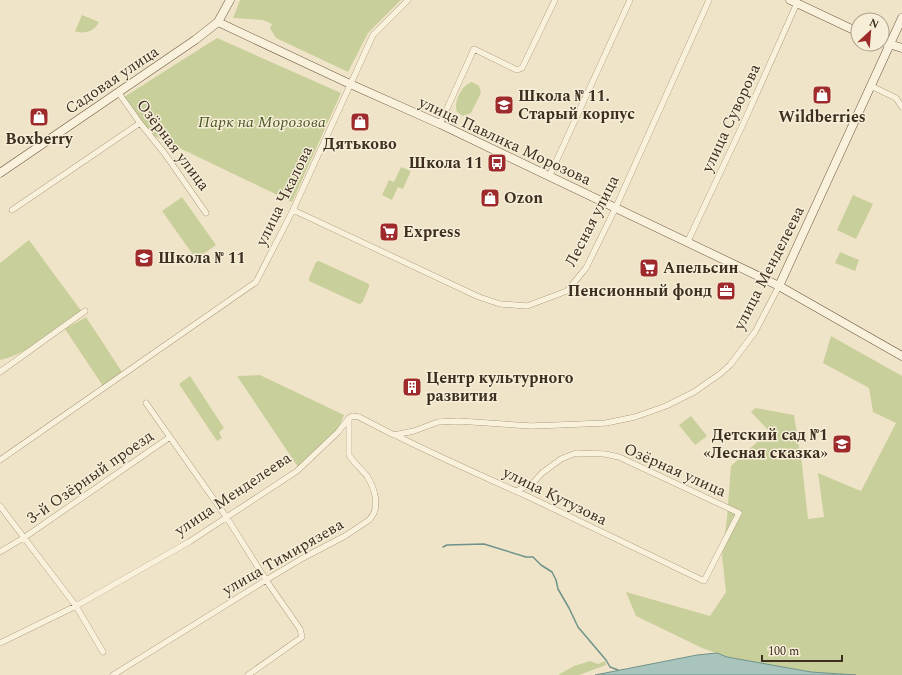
<svg xmlns="http://www.w3.org/2000/svg" width="902" height="675" viewBox="0 0 902 675" font-family="Spectral,serif">
<rect width="100%" height="100%" fill="#f0e4c8"/>
<path fill="#c9cf9b" d="M 240,0 L 401,0 L 368,33 L 348,72 L 276,38 L 270,28 L 272,24 L 263,20 L 233,18 Z
M 82,15 L 99,22 C 95,31 84,35 75,31 Z
M 217,38 L 341,93 L 292,202 L 144,131 L 124,97 Z
M 472,82 L 479,86 L 481,93 L 471,113 L 463,116 L 457,112 C 453,103 462,84 472,82 Z
M 401,167 L 411,171 L 403,189 L 398,187 L 392,200 L 382,195 L 389,180 L 394,182 Z
M 853,195 L 873,204 L 856,239 L 837,230 Z
M 182,197 L 216,245 L 196,259 L 162,211 Z
M 29,240 L 82,312 C 57,329 29,354 0,360 L 0,263 Z
M 840,252 L 859,260 L 855,271 L 835,263 Z
M 319,261 L 369,284 L 369,287 L 362,303 L 359,304 L 309,281 L 309,278 L 316,262 Z
M 86,317 L 122,372 L 103,386 L 65,329 Z
M 831,336 L 902,376 L 902,675 L 856,675 L 811,672 L 727,657 L 702,648 L 636,616 L 626,592 L 710,616 L 726,592 L 722,556 L 727,518 L 731,466 L 769,431 L 751,412 L 755,408 L 794,415 L 802,465 L 808,519 L 824,517 L 818,473 L 861,491 L 896,423 L 873,412 L 869,388 L 823,363 Z
M 260,375 L 344,415 L 337,432 L 298,467 L 237,376 Z
M 190,376 L 224,428 L 219,432 L 222,438 L 217,441 L 179,384 Z
M 691,416 L 707,436 L 695,445 L 679,425 Z
M 590,661 L 598,664 L 605,661 L 606,665 L 579,675 L 558,675 L 574,666 Z"/>
<path fill="#a9c4bc" stroke="#6f938a" d="M 717,653 L 727,657 L 811,672 L 856,675 L 595,675 L 697,655 Z"/>
<g fill="none" stroke-linecap="round" stroke-linejoin="round">
<path stroke="#6f938a" stroke-width="1.5" d="M 443,547 L 447,545 L 484,544 L 526,557 L 533,557 L 541,565 L 552,572 L 556,580 L 558,589 L 569,608 L 578,627 L 606,660 L 610,667 L 618,670"/>
<g stroke="#8d765c" stroke-width="6">
<path id="street" d="M 871,86 L 896,98 L 902,107
M 118,92 L 140,123 L 165,154 L 206,213
M 440,124 L 474,49 L 517,70 L 522,68 L 555,0
M 549,177 L 630,0
M 12,210 L 140,123
M 293,210 L 479,297 L 500,304 L 527,306 L 567,291 L 586,268 L 615,209 L 709,0
M 687,243 L 744,122 L 797,3
M 0,372 L 85,311
M 146,403 L 227,518 L 266,580 L 300,629 L 302,637 L 248,675
M 395,435 C 439,457 484,477 529,497 L 704,581 L 739,513 L 619,457 L 605,454 L 576,453 L 561,459 L 542,473 L 533,483 L 516,491
M 0,460 L 256,282 L 293,210 L 373,35 L 408,0
M 0,506 L 76,606 L 103,652
M 0,552 L 25,537 L 170,437
M 0,643 L 76,606 L 189,542 L 297,471 L 338,432 L 349,418 L 353,416 L 359,417 L 394,435 L 414,431 L 438,422 L 458,421 L 531,426 L 558,425 L 606,423 L 635,417 L 666,406 L 694,392 L 720,374 L 730,365 L 755,332 L 779,286
M 113,675 L 266,580 L 303,558 L 345,536 L 369,520 C 381,508 375,489 367,476 C 361,469 354,463 349,455 L 349,418"/>
</g>
<g stroke="#6f573f" stroke-width="9">
<path id="secondary" d="M 790,0 L 858,32
M 218,22 L 350,84 L 440,124 L 779,286 L 902,356
M 882,42 L 902,48
M 0,173 L 195,40 L 218,22 L 230,0
M 779,286 L 902,18"/>
</g>
<use href="#street" stroke="#faf1dc" stroke-width="5.5"/>
<use href="#secondary" stroke="#faf1dc" stroke-width="8"/>
</g>
<defs>
<g id="shop-square" transform="scale(1)"><rect x="-9" y="-9" width="18" height="18" rx="4" fill="#9e2a2b" stroke="#f7eed8"/><path d="M-5-2.5h2.3a2.7 3.5 0 0 1 5.4 0H5L5.5 6h-11ZM-1.5-2.5h3a1.5 2.3 0 0 0-3 0Z" fill="#fff"/></g>
<g id="school-square" transform="scale(1)"><rect x="-9" y="-9" width="18" height="18" rx="4" fill="#9e2a2b" stroke="#f7eed8"/><path d="M0-5L7-2L0 1L-7-2ZM-4 1L0 2.5L4 1V4Q0 6-4 4Z" fill="#fff"/></g>
<g id="bus-square" transform="scale(1)"><rect x="-9" y="-9" width="18" height="18" rx="4" fill="#9e2a2b" stroke="#f7eed8"/><path d="M-5-6H5V4H4V6H2V4H-2V6H-4V4H-5ZM-3.5-4V0h7V-4ZM-3.5 1.2v1.5H-2V1.2ZM2 1.2v1.5H3.5V1.2Z" fill="#fff"/></g>
<g id="supermarket-square" transform="scale(1)"><rect x="-9" y="-9" width="18" height="18" rx="4" fill="#9e2a2b" stroke="#f7eed8"/><path d="M-6-5.5h2.5l.6 2H6L4.5 2H-2.5L-4.4-4H-6ZM-1.5 3.2a1.3 1.3 0 1 0 .1 0ZM3 3.2a1.3 1.3 0 1 0 .1 0Z" fill="#fff"/></g>
<g id="office-square" transform="scale(1)"><rect x="-9" y="-9" width="18" height="18" rx="4" fill="#9e2a2b" stroke="#f7eed8"/><path d="M-6-3h4V-5.5h4V-3h4V5H-6ZM-1-4.5V-3h2v-1.5ZM-6 0V1H6V0Z" fill="#fff"/></g>
<g id="building-square" transform="scale(1)"><rect x="-9" y="-9" width="18" height="18" rx="4" fill="#9e2a2b" stroke="#f7eed8"/><path d="M-4-6H4V6H1V3H-1V6H-4ZM-2.5-4.3h1.7v1.8h-1.7ZM.8-4.3h1.7v1.8H.8ZM-2.5-1h1.7V.8h-1.7ZM.8-1h1.7V.8H.8Z" fill="#fff"/></g>
</defs>
<g fill-rule="evenodd">
<use href="#shop-square" x="822" y="95"/>
<use href="#school-square" x="504" y="105"/>
<use href="#shop-square" x="39" y="117"/>
<use href="#shop-square" x="360" y="122"/>
<use href="#bus-square" x="497" y="163"/>
<use href="#shop-square" x="490" y="198"/>
<use href="#supermarket-square" x="389" y="232"/>
<use href="#school-square" x="144" y="258"/>
<use href="#supermarket-square" x="649" y="268"/>
<use href="#office-square" x="726" y="291"/>
<use href="#building-square" x="412" y="387"/>
<use href="#school-square" x="842" y="444"/>
</g>
<g text-anchor="middle" dominant-baseline="central" stroke-width="3" stroke-linejoin="round" paint-order="stroke">
<g font-size="16" fill="#3d2e20" stroke="#f7eed8">
<text transform="translate(112 80) rotate(-34)">Садовая улица</text>
<text transform="translate(731 118) rotate(-65)">улица Суворова</text>
<text transform="translate(505 141) rotate(25)">улица Павлика Морозова</text>
<text transform="translate(173 145) rotate(53)">Озёрная улица</text>
<text transform="translate(284 196) rotate(-64)">улица Чкалова</text>
<text transform="translate(592 221) rotate(-63)">Лесная улица</text>
<text transform="translate(769 268) rotate(-63)">улица Менделеева</text>
<text transform="translate(675 470) rotate(24)">Озёрная улица</text>
<text transform="translate(90 477) rotate(-35)">3-й Озёрный проезд</text>
<text transform="translate(233 494) rotate(-34)">улица Менделеева</text>
<text transform="translate(555 496) rotate(26)">улица Кутузова</text>
<text transform="translate(283 557) rotate(-30)">улица Тимирязева</text>
</g>
<g font-size="16" font-weight="bold" fill="#3d2e20" stroke="#f7eed8" text-anchor="start">
<text x="518" y="96">Школа № 11.<tspan x="518" dy="18">Старый корпус</tspan></text>
<text x="822" y="117" text-anchor="middle">Wildberries</text>
<text x="39" y="139" text-anchor="middle">Boxberry</text>
<text x="360" y="144" text-anchor="middle">Дятьково</text>
<text x="483" y="163" text-anchor="end">Школа 11</text>
<text x="504" y="198">Ozon</text>
<text x="403" y="232">Express</text>
<text x="158" y="258">Школа № 11</text>
<text x="663" y="268">Апельсин</text>
<text x="712" y="291" text-anchor="end">Пенсионный фонд</text>
<text x="426" y="378">Центр культурного<tspan x="426" dy="18">развития</tspan></text>
<text x="828" y="435" text-anchor="end">Детский сад №1<tspan x="828" dy="18">«Лесная сказка»</tspan></text>
</g>
<g font-size="16" font-style="italic" fill="#4d5a26" stroke="#f7eed8">
<text x="262" y="122">Парк на Морозова</text>
</g>
</g>
<g transform="translate(870 32) rotate(26)"><circle r="19" fill="#f7eed8" stroke="#ada18e"/>
<path d="M0-3L7 15L0 10L-7 15Z" fill="#9e2a2b"/>
<text y="-6" font-size="11" font-weight="bold" text-anchor="middle" fill="#3d2e20">N</text>
</g>
<path d="M762 655v6h80v-6" fill="none" stroke="#3d2e20" stroke-width="2"/>
<text x="768" y="655" font-size="12" fill="#3d2e20" stroke="#f7eed8" stroke-width="3" paint-order="stroke">100 m</text>
</svg>
